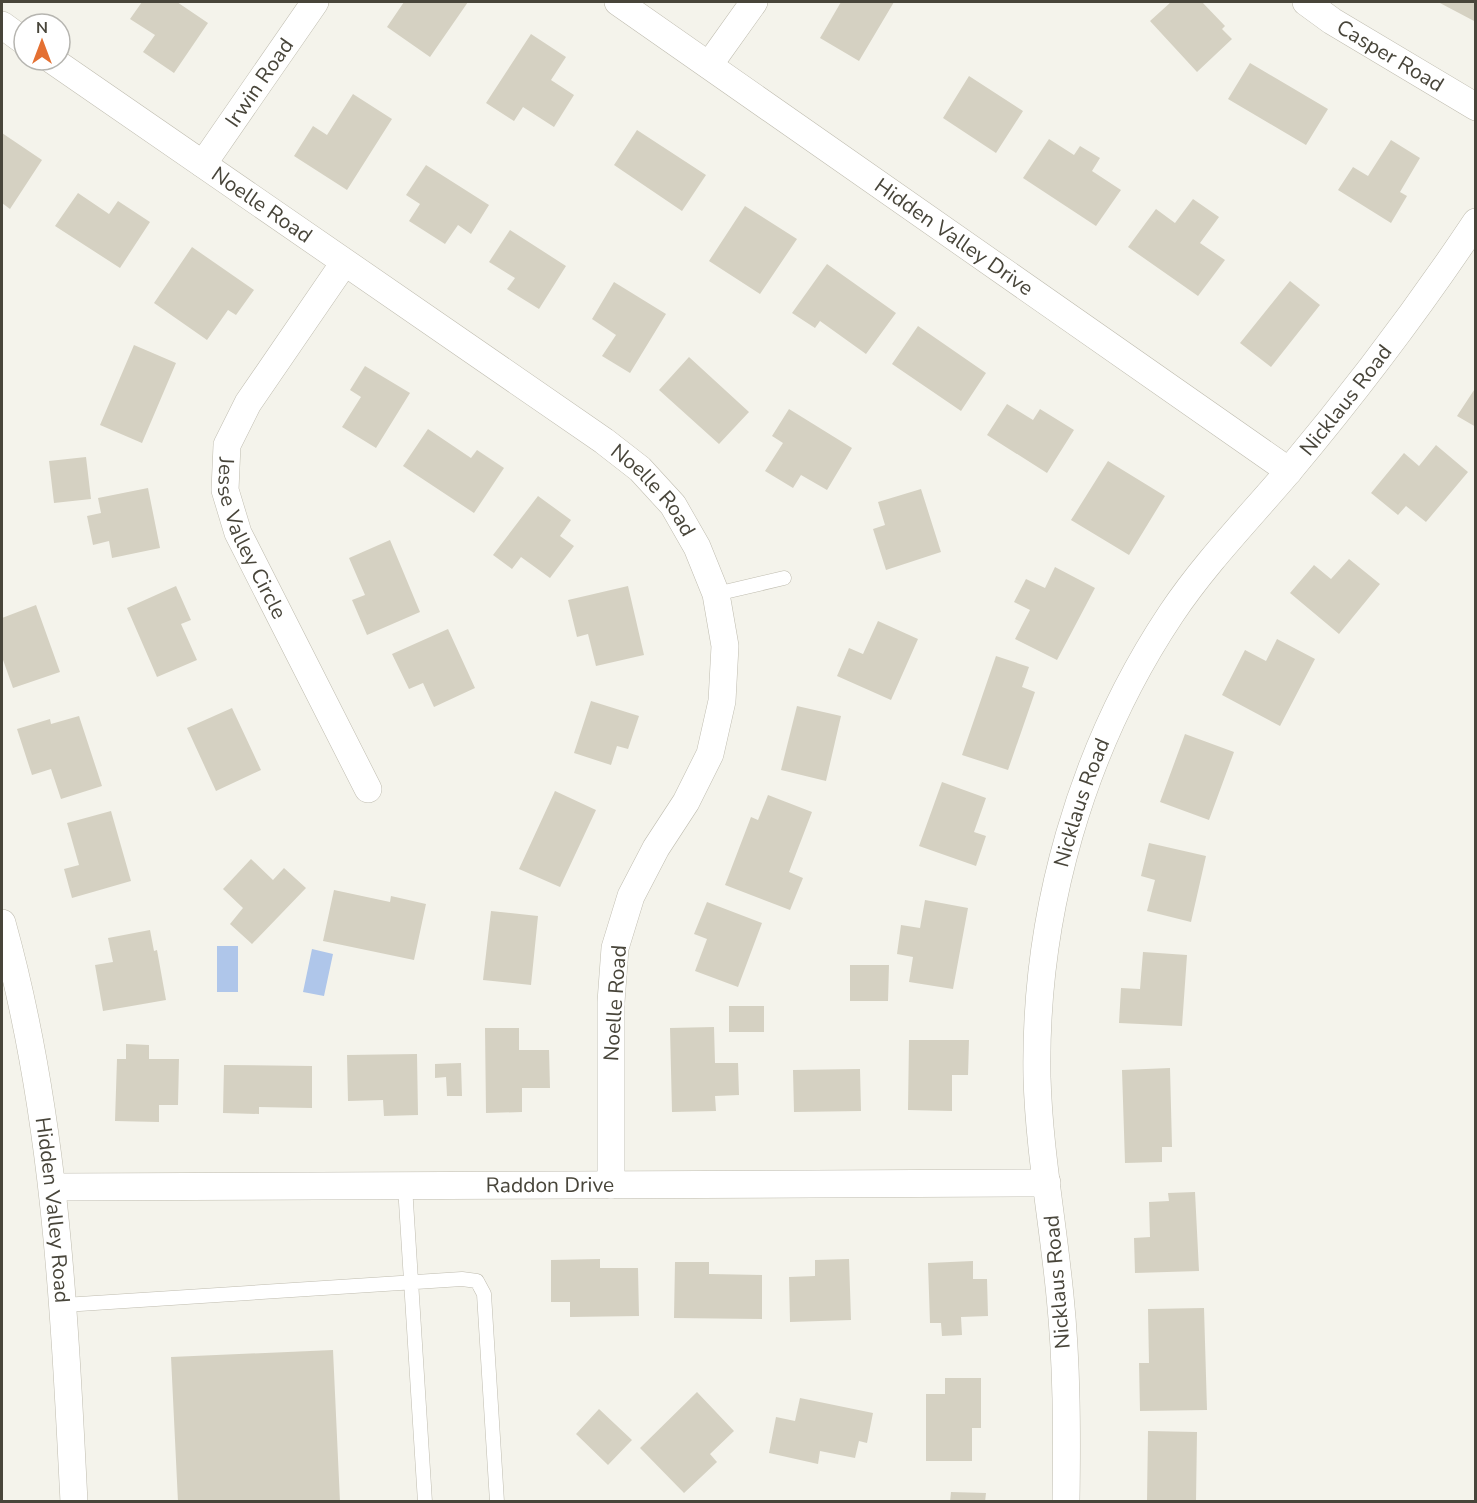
<svg xmlns="http://www.w3.org/2000/svg" width="1477" height="1503" viewBox="0 0 1477 1503" font-family="'Nunito Sans',sans-serif">
<rect width="100%" height="100%" fill="#f4f3eb"/>
<path fill="#afc6ea" d="M 217,946 L 238,946 L 238,992 L 217,992 Z
M 312,949 L 333,954 L 324,996 L 303,992 Z"/>
<path fill="#d5d1c2" d="M 142,2 L 177,2 L 208,23 L 174,73 L 143,52 L 155,35 L 130,19 Z
M 404,2 L 468,2 L 430,57 L 387,27 Z
M 841,2 L 894,2 L 859,61 L 820,38 Z
M 1171,2 L 1202,2 L 1225,26 L 1222,29 L 1232,39 L 1197,72 L 1150,21 Z
M 1438,2 L 1476,2 L 1476,22 Z
M 531,34 L 566,57 L 551,80 L 574,95 L 554,127 L 523,107 L 514,121 L 486,103 Z
M 1250,63 L 1328,109 L 1306,145 L 1228,99 Z
M 969,76 L 1023,111 L 996,153 L 943,118 Z
M 353,94 L 392,119 L 347,190 L 294,156 L 313,126 L 327,135 Z
M 637,130 L 706,175 L 682,211 L 614,165 Z
M 2,133 L 42,160 L 10,209 L 2,203 Z
M 1049,139 L 1074,155 L 1080,146 L 1100,158 L 1092,171 L 1121,190 L 1096,226 L 1023,178 Z
M 1391,140 L 1420,158 L 1400,192 L 1407,196 L 1391,223 L 1338,190 L 1353,167 L 1368,176 Z
M 426,165 L 489,205 L 471,234 L 458,225 L 445,244 L 409,221 L 420,204 L 406,195 Z
M 78,193 L 109,214 L 118,201 L 150,222 L 120,268 L 55,226 Z
M 1193,199 L 1219,217 L 1200,243 L 1225,260 L 1198,296 L 1128,247 L 1156,209 L 1175,223 Z
M 745,206 L 797,239 L 760,294 L 709,261 Z
M 510,230 L 566,266 L 539,309 L 507,289 L 515,278 L 489,262 Z
M 192,247 L 254,290 L 236,315 L 228,310 L 207,340 L 154,303 Z
M 827,264 L 896,313 L 866,354 L 820,321 L 815,328 L 792,313 Z
M 1290,281 L 1320,305 L 1271,367 L 1240,343 Z
M 614,282 L 666,314 L 630,373 L 602,356 L 616,335 L 592,319 Z
M 918,326 L 986,373 L 961,411 L 892,364 Z
M 134,345 L 176,363 L 142,443 L 100,425 Z
M 689,357 L 749,412 L 719,444 L 659,390 Z
M 365,366 L 410,393 L 376,448 L 342,427 L 361,397 L 350,390 Z
M 1476,387 L 1476,427 L 1457,416 Z
M 1007,404 L 1033,420 L 1040,409 L 1074,430 L 1047,473 L 987,435 Z
M 789,409 L 852,448 L 827,490 L 801,475 L 793,488 L 765,471 L 783,443 L 772,436 Z
M 428,429 L 471,458 L 477,450 L 504,468 L 474,513 L 403,466 Z
M 1436,445 L 1468,472 L 1426,522 L 1406,506 L 1398,515 L 1371,493 L 1404,453 L 1419,466 Z
M 86,457 L 91,499 L 54,503 L 49,461 Z
M 1108,461 L 1165,496 L 1129,555 L 1071,520 Z
M 148,488 L 160,548 L 112,558 L 109,541 L 93,545 L 87,516 L 101,513 L 98,498 Z
M 921,489 L 941,552 L 886,570 L 873,529 L 885,525 L 878,502 Z
M 538,496 L 571,520 L 560,536 L 574,546 L 550,578 L 521,557 L 512,569 L 493,555 Z
M 390,540 L 420,612 L 367,635 L 352,600 L 365,595 L 349,558 Z
M 1349,559 L 1380,584 L 1339,634 L 1290,593 L 1314,565 L 1331,579 Z
M 1055,567 L 1095,588 L 1057,660 L 1015,639 L 1030,610 L 1014,602 L 1026,579 L 1045,588 Z
M 176,586 L 191,620 L 181,624 L 197,660 L 157,677 L 127,608 Z
M 628,586 L 644,655 L 596,666 L 588,634 L 577,637 L 568,600 Z
M 36,605 L 60,672 L 13,688 L 2,657 L 2,618 Z
M 878,621 L 918,639 L 891,700 L 837,676 L 849,648 L 863,654 Z
M 448,629 L 475,688 L 434,707 L 423,683 L 409,689 L 392,654 Z
M 1277,639 L 1315,659 L 1280,726 L 1222,695 L 1245,650 L 1266,661 Z
M 996,656 L 1029,667 L 1022,687 L 1035,692 L 1008,770 L 962,755 Z
M 591,701 L 639,716 L 628,749 L 617,746 L 611,765 L 574,753 Z
M 797,706 L 841,716 L 826,781 L 781,770 Z
M 232,708 L 261,770 L 216,791 L 187,728 Z
M 79,716 L 102,786 L 61,799 L 51,769 L 32,775 L 17,729 L 50,719 L 51,724 Z
M 1185,734 L 1234,752 L 1209,820 L 1160,802 Z
M 942,782 L 986,798 L 974,832 L 986,836 L 976,866 L 919,846 Z
M 555,791 L 596,810 L 560,887 L 519,869 Z
M 768,795 L 812,812 L 789,872 L 803,878 L 790,910 L 725,885 L 751,817 L 758,820 Z
M 111,811 L 131,881 L 72,898 L 64,869 L 79,865 L 67,823 Z
M 1149,843 L 1206,856 L 1191,922 L 1147,911 L 1155,880 L 1141,876 Z
M 251,859 L 273,880 L 284,868 L 306,888 L 252,944 L 230,924 L 243,908 L 223,889 Z
M 334,890 L 390,902 L 391,896 L 426,904 L 414,960 L 323,941 Z
M 925,900 L 968,908 L 953,989 L 909,982 L 913,957 L 897,954 L 901,925 L 920,928 Z
M 707,902 L 762,923 L 738,987 L 695,971 L 707,939 L 694,934 Z
M 491,911 L 538,916 L 531,985 L 483,980 Z
M 150,930 L 154,951 L 157,950 L 166,1000 L 103,1011 L 95,965 L 113,962 L 108,938 Z
M 1143,952 L 1187,955 L 1182,1026 L 1119,1023 L 1121,988 L 1140,989 Z
M 850,965 L 889,965 L 888,1001 L 850,1001 Z
M 729,1006 L 764,1006 L 764,1032 L 729,1032 Z
M 714,1027 L 715,1063 L 738,1063 L 739,1095 L 715,1096 L 716,1111 L 672,1112 L 670,1028 Z
M 485,1028 L 519,1028 L 519,1050 L 549,1050 L 550,1088 L 522,1088 L 522,1112 L 486,1113 Z
M 909,1040 L 969,1040 L 968,1075 L 952,1075 L 952,1111 L 908,1110 Z
M 126,1044 L 149,1045 L 149,1059 L 179,1059 L 178,1105 L 159,1105 L 159,1122 L 115,1121 L 117,1059 L 126,1059 Z
M 417,1054 L 418,1115 L 384,1116 L 383,1100 L 348,1101 L 347,1055 Z
M 461,1063 L 462,1096 L 447,1096 L 446,1077 L 435,1078 L 435,1064 Z
M 224,1065 L 312,1066 L 312,1108 L 259,1107 L 259,1114 L 223,1113 Z
M 1170,1068 L 1172,1147 L 1162,1147 L 1162,1162 L 1125,1163 L 1122,1070 Z
M 860,1069 L 861,1111 L 794,1112 L 793,1070 Z
M 1195,1192 L 1199,1271 L 1135,1273 L 1134,1238 L 1150,1237 L 1149,1202 L 1169,1201 L 1168,1193 Z
M 600,1259 L 600,1268 L 638,1268 L 639,1316 L 570,1317 L 570,1302 L 551,1302 L 551,1260 Z
M 849,1259 L 851,1320 L 790,1322 L 789,1277 L 815,1276 L 815,1260 Z
M 973,1261 L 973,1279 L 987,1279 L 988,1316 L 961,1317 L 962,1335 L 942,1336 L 941,1323 L 930,1323 L 928,1263 Z
M 675,1262 L 709,1262 L 709,1274 L 762,1275 L 762,1319 L 674,1318 Z
M 1204,1308 L 1207,1410 L 1140,1411 L 1139,1363 L 1149,1363 L 1148,1309 Z
M 333,1350 L 340,1502 L 178,1502 L 171,1357 Z
M 945,1378 L 981,1378 L 981,1428 L 972,1428 L 972,1461 L 926,1461 L 926,1394 L 945,1394 Z
M 697,1392 L 734,1431 L 710,1454 L 717,1462 L 684,1493 L 640,1448 Z
M 800,1398 L 873,1413 L 867,1443 L 859,1441 L 855,1458 L 820,1451 L 818,1464 L 769,1453 L 776,1417 L 795,1421 Z
M 599,1409 L 632,1440 L 608,1465 L 576,1434 Z
M 1148,1431 L 1197,1432 L 1196,1502 L 1147,1502 Z
M 951,1492 L 986,1493 L 985,1502 L 950,1502 Z"/>
<g fill="none" stroke-linecap="round" stroke-linejoin="round">
<g stroke="#bfbcaf" stroke-width="15">
<path id="lane" d="M 716,594 L 784,578
M 405,1186 L 425,1502
M 64,1305 L 462,1279 L 477,1281 L 484,1294 L 497,1502"/>
</g>
<g stroke="#bfbcaf" stroke-width="28">
<g id="street">
<path id="s1" d="M 618,2 L 1289,471"/>
<path id="s2" d="M 1306,2 L 1332,21 L 1476,107"/>
<path d="M 2,25 L 24,41"/>
<path id="s3" d="M 52,60 L 604,441 L 640,469 L 673,505 L 697,547 L 716,594 L 725,646 L 722,701 L 710,754 L 686,802 L 656,848 L 631,896 L 615,948 L 611,1002 L 611,1185"/>
<path d="M 709,65 L 754,2"/>
<path id="s4" d="M 203,164 L 315,2"/>
<path id="s5" d="M 344,263 L 248,403 L 227,445 L 225,490 L 238,533 L 368,789"/>
<path id="s6" d="M 2,923 C 55,1113 64,1305 74,1502"/>
<path id="s7" d="M 54,1187 L 1047,1183"/>
<path id="s8" d="M 1066,1502 C 1067,1433 1067,1364 1060,1296 C 1053,1223 1039,1150 1037,1077 C 1034,915 1081,749 1171,614 C 1205,563 1249,518 1288,472 C 1355,392 1418,309 1476,222"/>
</g>
</g>
<use href="#lane" stroke="#fff" stroke-width="14"/>
<use href="#street" stroke="#fff" stroke-width="27"/>
</g>
<g text-anchor="middle" dominant-baseline="central" stroke-width="4.5" stroke-linejoin="round" paint-order="stroke">
<g font-size="21" fill="#48453a" stroke="#fff">
<text stroke="none"><textPath href="#s2" startOffset="100">Casper Road</textPath></text>
<text stroke="none"><textPath href="#s4" startOffset="99">Irwin Road</textPath></text>
<text stroke="none"><textPath href="#s3" startOffset="255">Noelle Road</textPath></text>
<text stroke="none"><textPath href="#s1" startOffset="410">Hidden Valley Drive</textPath></text>
<text stroke="none"><textPath href="#s8" startOffset="1192">Nicklaus Road</textPath></text>
<text stroke="none"><textPath href="#s3" startOffset="741">Noelle Road</textPath></text>
<text stroke="none"><textPath href="#s5" startOffset="315">Jesse Valley Circle</textPath></text>
<text stroke="none"><textPath href="#s8" startOffset="706">Nicklaus Road</textPath></text>
<text transform="translate(615 1003) rotate(-86)">Noelle Road</text>
<text stroke="none"><textPath href="#s7" startOffset="496">Raddon Drive</textPath></text>
<text stroke="none"><textPath href="#s6" startOffset="292">Hidden Valley Road</textPath></text>
<text transform="translate(1057 1282) rotate(-95)">Nicklaus Road</text>
</g>
</g>
<rect width="1477" height="1503" fill="none" stroke="#48453a" stroke-width="6"/>
<g transform="translate(42 42)"><circle r="28" fill="#ffffff" stroke="#b6b5b0" stroke-width="1.5"/>
<path d="M0-4.5L10 22L0 15L-10 22Z" fill="#e47032"/>
<text y="-9" font-size="16" font-weight="bold" text-anchor="middle" fill="#48453a">N</text>
</g>
</svg>
